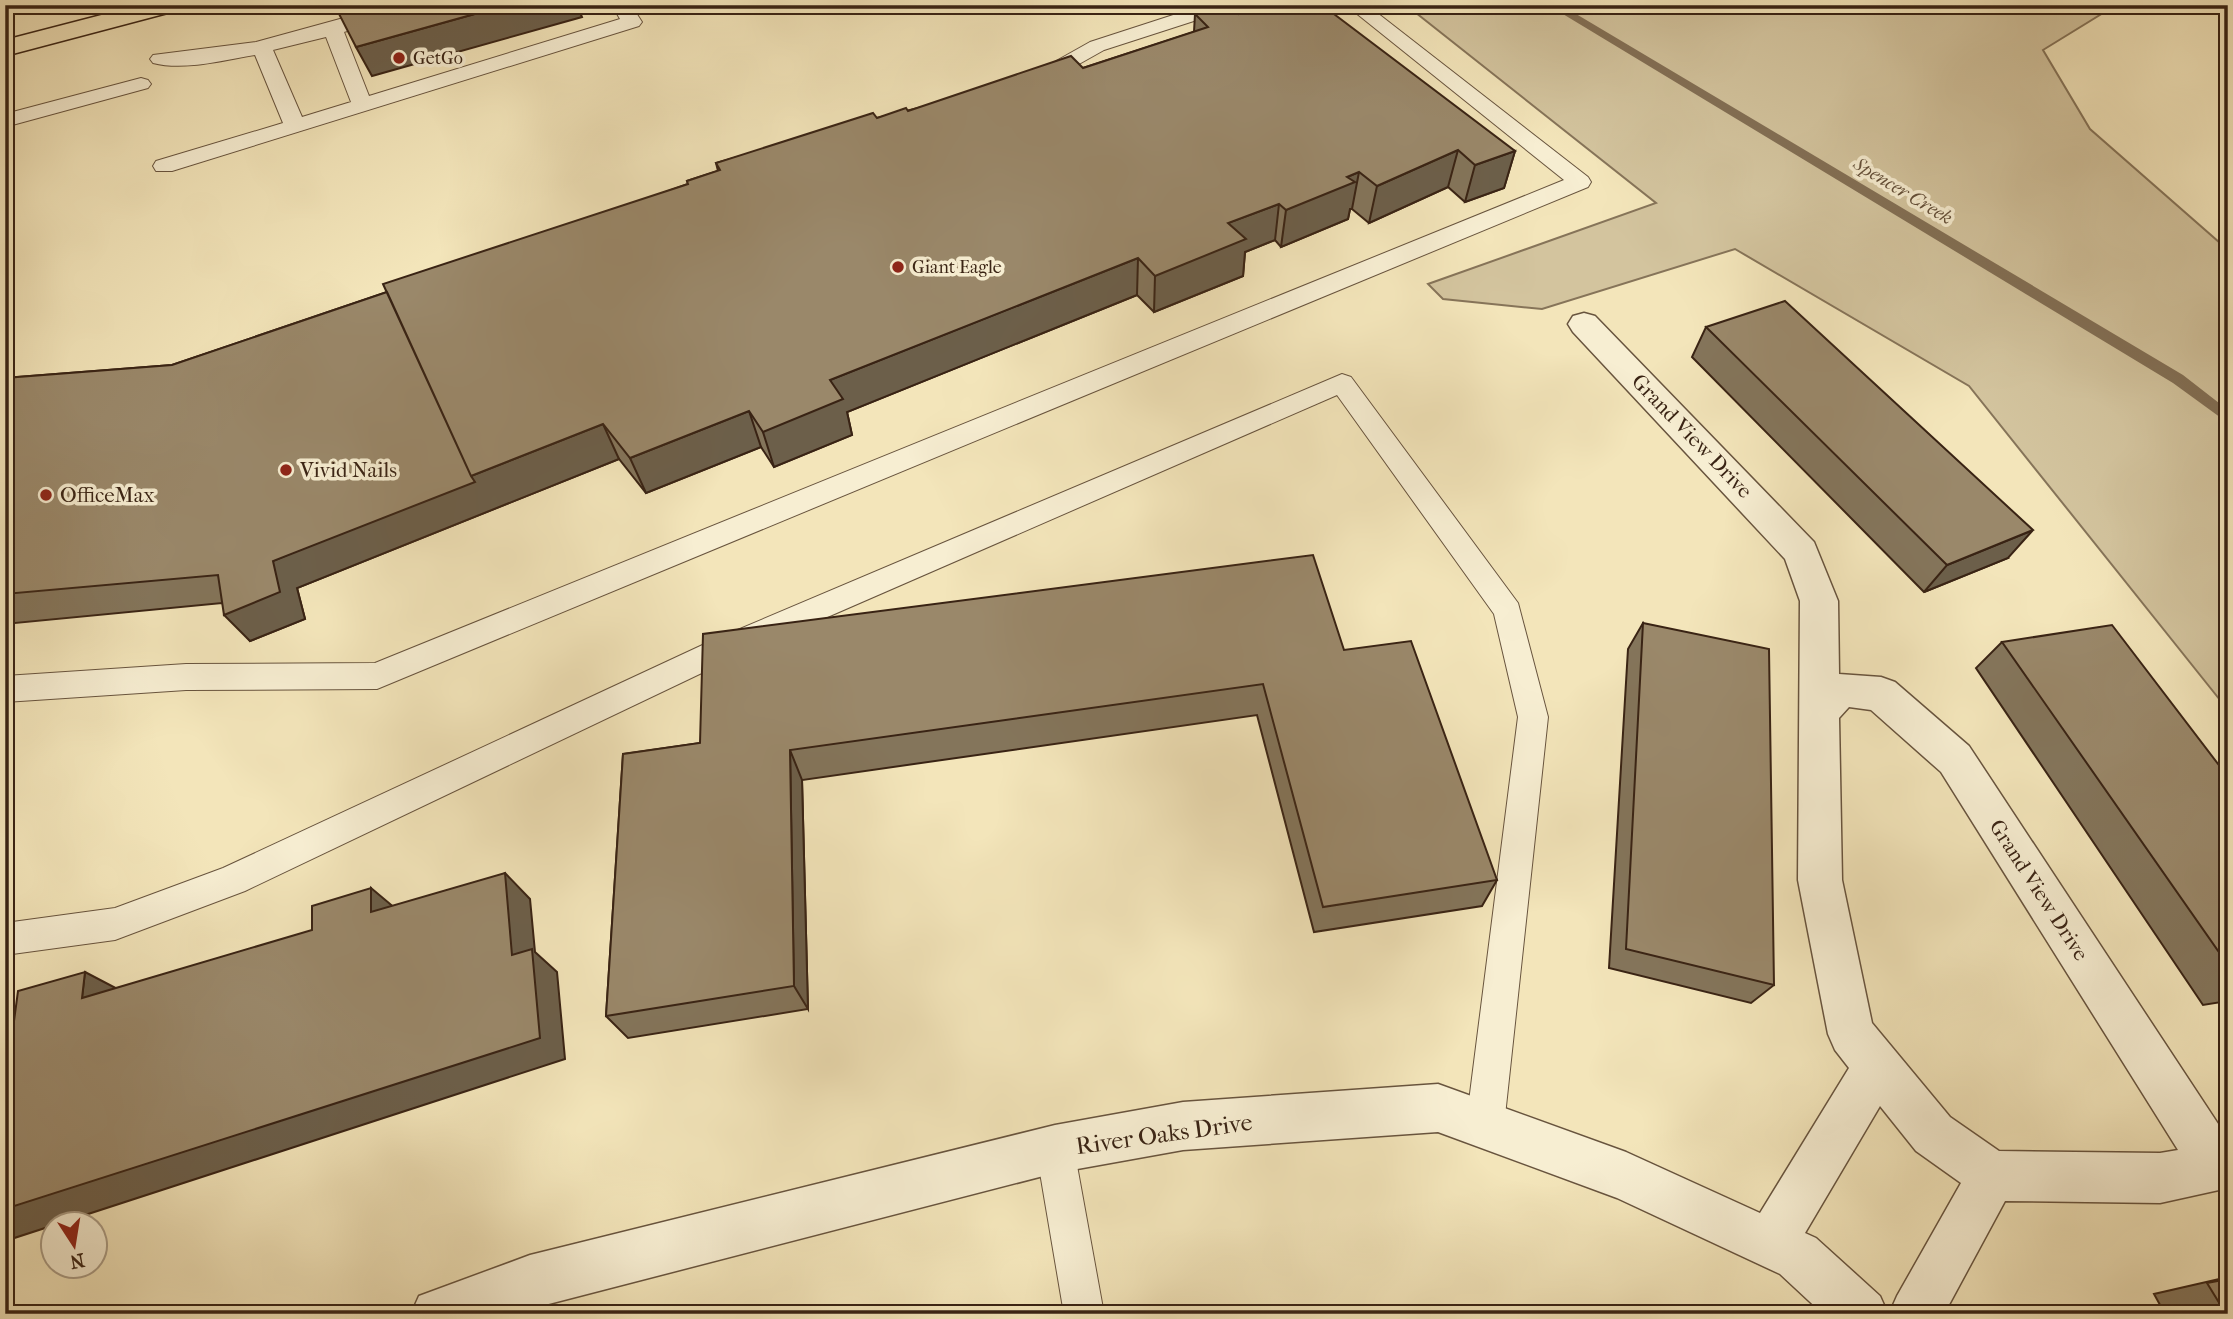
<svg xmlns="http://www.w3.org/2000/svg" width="2233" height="1319" viewBox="0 0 2233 1319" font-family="'IM FELL French Canon',serif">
<rect width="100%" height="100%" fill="#f3e5ba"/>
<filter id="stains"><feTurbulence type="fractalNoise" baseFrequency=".00286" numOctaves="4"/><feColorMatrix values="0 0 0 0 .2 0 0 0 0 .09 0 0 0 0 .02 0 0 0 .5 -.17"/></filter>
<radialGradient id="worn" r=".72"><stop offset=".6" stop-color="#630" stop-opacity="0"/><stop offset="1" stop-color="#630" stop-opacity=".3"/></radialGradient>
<path fill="#d3c49e" stroke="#867459" stroke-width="2" d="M 1406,5 L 2116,5 L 2043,50 L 2090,129 L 2228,250 L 2228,710 L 1969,386 L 1735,249 L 1542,309 L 1443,299 L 1428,284 L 1656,203 Z"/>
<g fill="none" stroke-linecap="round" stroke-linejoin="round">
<path fill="#837056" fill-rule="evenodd" d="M 1548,5 L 1561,5 L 2183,375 L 2228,410 L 2228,423 L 2173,383 Z"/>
<g stroke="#68543e" stroke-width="2">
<path id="service" d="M 391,5 L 422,5 L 420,9 L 344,32 L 369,96 L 620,19 L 612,5 L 631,5 L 642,22 L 639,26 L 172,171 L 156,171 L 153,166 L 156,161 L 283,123 L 255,55 C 224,60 184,71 153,63 L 150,59 L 153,55 L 256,42 ZM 326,37 L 351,102 L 302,117 L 273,50 Z
M 1204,5 L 1233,5 L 1231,9 L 1104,50 L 1047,82 L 1033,82 L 1030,78 L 1033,74 L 1090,42 Z
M 1346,5 L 1367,5 L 1588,177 L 1591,182 L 1588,187 L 377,689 L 186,690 L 5,702 L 5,676 L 186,664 L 375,663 L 1564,180 Z
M 141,78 L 148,80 L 151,84 L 148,88 L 5,127 L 5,114 Z
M 1342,374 L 1351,377 L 1518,603 L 1548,717 L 1504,1125 L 1498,1138 L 1485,1144 L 1472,1138 L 1466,1125 L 1518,717 L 1494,614 L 1337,395 L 729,660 L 245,891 L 115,940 L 5,955 L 5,923 L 115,908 L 223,868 L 709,642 Z
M 1055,1130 L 1068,1136 L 1074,1149 L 1104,1314 L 1064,1314 L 1036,1149 L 1042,1136 Z"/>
</g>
<g stroke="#68543e" stroke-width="3">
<path id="minor" d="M 1584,313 L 1595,316 L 1814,542 L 1838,601 L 1839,674 L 1881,677 L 1895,682 L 1969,746 L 2228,1139 L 2228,1188 L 2160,1203 L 2005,1201 L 1944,1314 L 1889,1314 L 1897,1296 L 1961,1183 L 1916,1151 L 1880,1106 L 1805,1233 L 1816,1238 L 1880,1296 L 1888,1314 L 1823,1314 L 1780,1274 L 1617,1198 L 1438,1132 L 1183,1150 L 1055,1173 L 510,1314 L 411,1314 L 419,1296 L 530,1255 L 1055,1125 L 1183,1102 L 1438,1084 L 1626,1152 L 1760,1213 L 1849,1068 L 1835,1050 L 1828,1034 L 1798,880 L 1800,601 L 1785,559 L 1573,332 L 1568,324 L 1573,316 ZM 1849,707 L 1871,710 L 1941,772 L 2178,1150 L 2160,1153 L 1999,1151 L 1950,1117 L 1872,1023 L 1842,880 L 1839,718 Z"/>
</g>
<g stroke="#392314" stroke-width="3">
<path id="primary" d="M 140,5 L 182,5 L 179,10 L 5,56 L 5,40 Z"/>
</g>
<use href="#service" fill="#f7eed2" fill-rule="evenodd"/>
<use href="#minor" fill="#f7eed2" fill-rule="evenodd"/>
<use href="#primary" fill="#f3e5ba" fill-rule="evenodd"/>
</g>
<path fill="#84755b" stroke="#392314" stroke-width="2" d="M 1195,14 L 1239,14 L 1515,151 L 1504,188 L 1465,202 L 1448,187 L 1369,223 L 1352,209 L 1350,209 L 1348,219 L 1281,247 L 1275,240 L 1245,252 L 1243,276 L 1154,312 L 1137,295 L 847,412 L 852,435 L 774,467 L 761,447 L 646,493 L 619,459 L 297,588 L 305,619 L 250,641 L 222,603 L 5,624 L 5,378 L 172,365 L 387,292 L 688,184 L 687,181 L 718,171 L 716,163 L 877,118 L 1083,68 L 1194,32 Z
M 1706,327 L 2008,558 L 1924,592 L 1692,357 Z
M 1643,623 L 1774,985 L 1751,1003 L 1609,968 L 1628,649 Z
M 2002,642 L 2228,777 L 2228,1001 L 2203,1005 L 1976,668 Z
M 1344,650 L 1497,880 L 1482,906 L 1314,932 L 1257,715 L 802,780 L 808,1009 L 628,1038 L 606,1016 L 623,754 Z
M 2228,1277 L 2228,1314 L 2165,1314 L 2154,1294 Z"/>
<path fill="#6c5f4a" stroke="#392314" stroke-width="2" d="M 507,5 L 577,5 L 582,17 L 372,76 L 356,47 Z
M 1458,150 L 1448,187 L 1369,223 L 1377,186 Z
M 1515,151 L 1504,188 L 1465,202 L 1475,165 Z
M 1359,172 L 1352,209 L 1350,209 L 1348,219 L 1281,247 L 1286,210 L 1347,177 Z
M 1279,204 L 1275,240 L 1245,252 L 1243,276 L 1154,312 L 1155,276 L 1228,223 Z
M 1138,258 L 1137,295 L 847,412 L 852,435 L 774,467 L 763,432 L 830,380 Z
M 749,411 L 761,447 L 646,493 L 630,458 Z
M 603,424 L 619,459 L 297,588 L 305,619 L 250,641 L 224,615 L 273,561 L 471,476 Z
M 2033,530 L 2008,558 L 1924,592 L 1947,565 Z
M 790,750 L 802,780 L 808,1009 L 794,986 Z
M 505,873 L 530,899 L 535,952 L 557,972 L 565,1059 L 5,1241 L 5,1209 Z
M 371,888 L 402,914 L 371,912 Z
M 85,972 L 129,995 L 82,998 Z"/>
<path fill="#9a886a" stroke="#392314" stroke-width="2" d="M 357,5 L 507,5 L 356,47 L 337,10 Z
M 1224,5 L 1229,5 L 1239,14 L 1263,5 L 1322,5 L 1515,151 L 1475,165 L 1458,150 L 1377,186 L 1359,172 L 1347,177 L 1355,182 L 1286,210 L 1279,204 L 1228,223 L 1246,239 L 1155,276 L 1138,258 L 830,380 L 843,399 L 763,432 L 749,411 L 630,458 L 603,424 L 471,476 L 383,284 L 688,184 L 687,181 L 720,170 L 716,163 L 873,113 L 877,118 L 906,108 L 908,111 L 1071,56 L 1083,68 L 1208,27 L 1195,14 Z
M 387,292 L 471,476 L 475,482 L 273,561 L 280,592 L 224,615 L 218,575 L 5,594 L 5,378 L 172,365 Z
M 1785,301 L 2033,530 L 1947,565 L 1706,327 Z
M 1313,555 L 1344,650 L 1411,641 L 1497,880 L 1323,907 L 1263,684 L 790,750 L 794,986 L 606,1016 L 623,754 L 700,743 L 703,634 Z
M 1643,623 L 1769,649 L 1774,985 L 1626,949 Z
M 2112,625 L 2228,777 L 2228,965 L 2002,642 Z
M 505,873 L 512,955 L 532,949 L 540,1038 L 5,1209 L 5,1024 L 14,1021 L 18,991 L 85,972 L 82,998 L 312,930 L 312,906 L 371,888 L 371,912 Z
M 2228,1279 L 2228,1314 L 2226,1314 L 2207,1283 Z"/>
<g fill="#8f2418" stroke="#f7eed2" stroke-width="2.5">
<circle cx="399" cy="58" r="7"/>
<circle cx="898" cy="267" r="7"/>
<circle cx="286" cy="470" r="7"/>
<circle cx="46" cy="495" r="7"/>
</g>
<g text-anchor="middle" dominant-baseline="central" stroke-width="7" stroke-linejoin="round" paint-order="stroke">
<g font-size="18" fill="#392314" stroke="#f7eed2" text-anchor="start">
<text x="413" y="58">GetGo</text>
<text x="912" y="267">Giant Eagle</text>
</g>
<g font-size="19" font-style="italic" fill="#64503a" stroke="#f7eed2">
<text transform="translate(1903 191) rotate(31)">Spencer Creek</text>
</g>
<g font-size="21" fill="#392314" stroke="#f7eed2">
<text transform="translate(1692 436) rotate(46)">Grand View Drive</text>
<text transform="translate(2039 890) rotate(57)">Grand View Drive</text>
</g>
<g font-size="21" fill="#392314" stroke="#f7eed2" text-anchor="start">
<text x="300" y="470">Vivid Nails</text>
<text x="60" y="495">OfficeMax</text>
</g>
<g font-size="24" fill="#392314" stroke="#f7eed2">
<text transform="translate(1164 1134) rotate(-8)">River Oaks Drive</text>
</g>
</g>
<rect width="2233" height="1319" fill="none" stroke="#f3e5ba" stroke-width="28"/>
<rect x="7" y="7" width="2219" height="1305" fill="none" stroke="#392314" stroke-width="3.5"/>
<rect x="14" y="14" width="2205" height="1291" fill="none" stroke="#392314" stroke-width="2"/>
<g transform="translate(74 1245) rotate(168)"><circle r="33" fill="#f7eed2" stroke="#ab9d86" stroke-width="2"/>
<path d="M0-5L12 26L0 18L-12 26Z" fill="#8f2418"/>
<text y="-10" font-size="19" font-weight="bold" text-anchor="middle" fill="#392314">N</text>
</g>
<rect width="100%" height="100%" filter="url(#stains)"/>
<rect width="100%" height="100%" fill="url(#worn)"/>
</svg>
